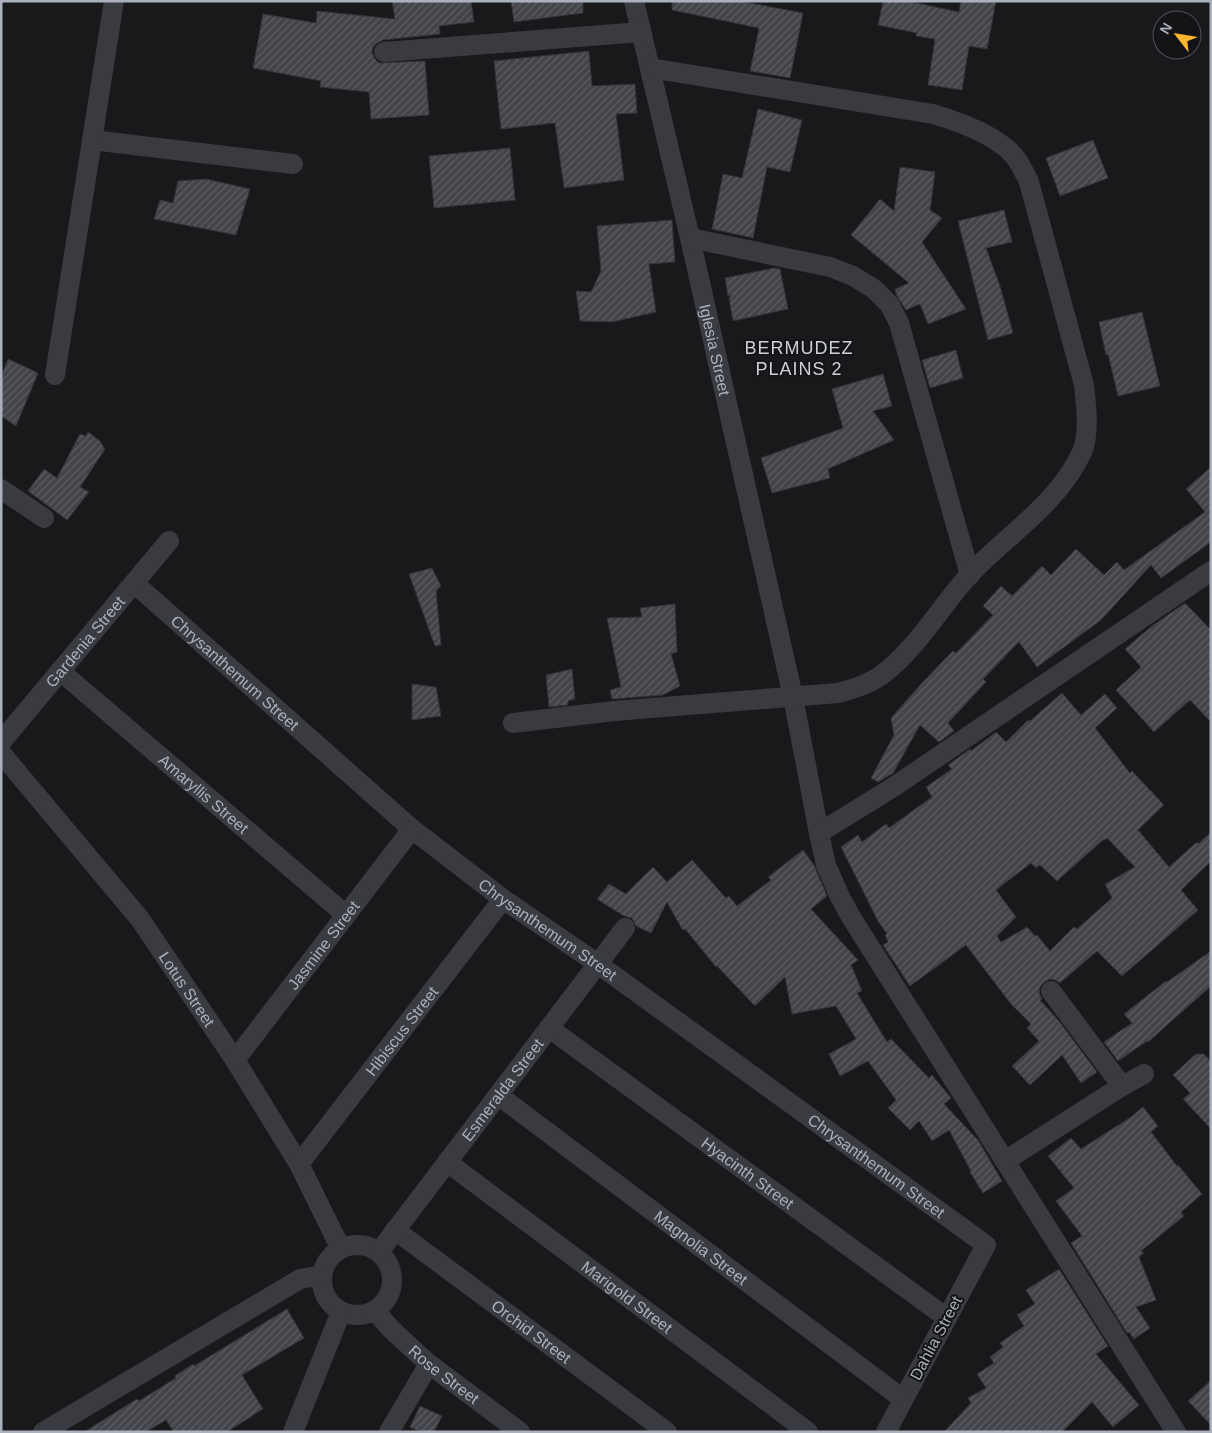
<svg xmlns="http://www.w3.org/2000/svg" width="1212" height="1433" viewBox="0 0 1212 1433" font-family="Helvetica,sans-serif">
<defs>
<pattern id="building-hatch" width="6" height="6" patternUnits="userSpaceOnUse" patternTransform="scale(1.25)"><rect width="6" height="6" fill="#434449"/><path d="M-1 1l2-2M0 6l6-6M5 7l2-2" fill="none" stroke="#5b5d61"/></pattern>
</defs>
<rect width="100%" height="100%" fill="#19191c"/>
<path fill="url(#building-hatch)" stroke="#333338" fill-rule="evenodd" d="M 392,1 L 471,1 L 474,22 L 439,26 L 440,34 L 383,40 L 377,43 L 373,47 L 372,52 L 374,58 L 379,63 L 425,61 L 429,115 L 371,119 L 369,92 L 320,87 L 321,81 L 253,68 L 263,14 L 316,23 L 317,11 L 395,19 Z
M 511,1 L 583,1 L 583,13 L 514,22 Z
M 672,1 L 740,1 L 803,13 L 790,78 L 750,71 L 759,28 L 672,10 Z
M 883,1 L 907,1 L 959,12 L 961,1 L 996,1 L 987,49 L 969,46 L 962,90 L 928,85 L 935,39 L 916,36 L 917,33 L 878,25 Z
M 589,51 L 592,86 L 635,84 L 637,113 L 616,114 L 624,180 L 564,188 L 555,123 L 501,129 L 494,61 Z
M 758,109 L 802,120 L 790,172 L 767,167 L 753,238 L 712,229 L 723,174 L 742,178 Z
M 1093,140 L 1108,178 L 1060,196 L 1046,158 Z
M 510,148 L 515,200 L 434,208 L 429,156 Z
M 900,167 L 935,172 L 930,210 L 942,218 L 922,242 L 966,309 L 928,324 L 920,304 L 906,310 L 897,296 L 895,289 L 909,283 L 851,235 L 880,199 L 894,211 Z
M 206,179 L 250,189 L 236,235 L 154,219 L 160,200 L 173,203 L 178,181 Z
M 1004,210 L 1012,242 L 986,248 L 1000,286 L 1013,333 L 988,340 L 958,221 Z
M 672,220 L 675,262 L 649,264 L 656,312 L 612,322 L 580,321 L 576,291 L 591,292 L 601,271 L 597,226 Z
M 774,268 L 780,269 L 788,309 L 733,321 L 729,298 L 732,295 L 728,296 L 725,278 Z
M 1142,312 L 1160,386 L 1118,396 L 1108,354 L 1106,355 L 1099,322 Z
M 956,350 L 963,378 L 930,388 L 922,360 Z
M 8,359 L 38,373 L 16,426 L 1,416 L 1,377 Z
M 883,374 L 892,406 L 873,411 L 894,440 L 828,469 L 830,478 L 772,493 L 761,458 L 843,428 L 832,389 Z
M 88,432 L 100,441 L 105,449 L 80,487 L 89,492 L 67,520 L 28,491 L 44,469 L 57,478 L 80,434 L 86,436 Z
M 1211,467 L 1211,542 L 1161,578 L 1151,565 L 1101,620 L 1037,667 L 1019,642 L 983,679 L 986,682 L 948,723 L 954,731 L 939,742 L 920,725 L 893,773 L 878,782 L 871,778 L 894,735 L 891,718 L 922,683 L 953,651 L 956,653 L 993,615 L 983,606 L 1001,586 L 1012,596 L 1042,566 L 1051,575 L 1076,549 L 1104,575 L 1117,562 L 1124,570 L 1205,512 L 1186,489 Z
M 432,568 L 441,586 L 436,591 L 441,645 L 435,646 L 409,574 Z
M 1185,603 L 1211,630 L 1211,722 L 1190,700 L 1154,732 L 1116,690 L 1141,667 L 1125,649 L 1152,626 Z
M 675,604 L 677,652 L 671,654 L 680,686 L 663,695 L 612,699 L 610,690 L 621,687 L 607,618 L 642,617 L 640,608 Z
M 572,669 L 575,699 L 568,701 L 568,705 L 549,707 L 546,675 Z
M 412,684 L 436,687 L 441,716 L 412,720 Z
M 1062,693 L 1081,715 L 1105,694 L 1117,708 L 1095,728 L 1130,773 L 1132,771 L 1164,805 L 1138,830 L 1169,867 L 1197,842 L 1198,844 L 1211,832 L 1211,861 L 1181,890 L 1198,910 L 1122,976 L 1097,951 L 1060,983 L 1055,980 L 1050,979 L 1044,982 L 1040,987 L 1039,993 L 1042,999 L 1040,1000 L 1059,1021 L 1097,1072 L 1081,1083 L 1062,1055 L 1030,1085 L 1012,1066 L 1039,1041 L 1027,1028 L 1031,1024 L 1011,1004 L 966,945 L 910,986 L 883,945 L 888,942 L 885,935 L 887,934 L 878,921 L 841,847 L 858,835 L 862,842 L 886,824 L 889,828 L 932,797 L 926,787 L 952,769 L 948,765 L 970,749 L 971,751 L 996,732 L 1006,742 L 1028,720 L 1030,721 ZM 1107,838 L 1135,867 L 1105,884 L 1112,898 L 1077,929 L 1074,927 L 1050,951 L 1037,935 L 1035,936 L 1027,927 L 1001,942 L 997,936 L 1016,917 L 996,890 L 1031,863 L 1036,868 L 1040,865 L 1057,881 L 1104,839 L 1105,840 Z
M 803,850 L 814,865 L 827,896 L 811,909 L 858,960 L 851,965 L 862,991 L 857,993 L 887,1042 L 891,1039 L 929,1078 L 932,1075 L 951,1098 L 944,1104 L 978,1140 L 1002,1181 L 983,1193 L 970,1172 L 971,1171 L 949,1130 L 932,1141 L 919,1121 L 910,1130 L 888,1108 L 896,1100 L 868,1061 L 840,1076 L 829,1054 L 856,1039 L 836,1006 L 792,1014 L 785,977 L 755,1006 L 717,966 L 716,967 L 686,930 L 682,929 L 667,902 L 651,933 L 636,926 L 632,918 L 624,916 L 597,899 L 609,884 L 626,894 L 653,867 L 667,882 L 692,860 L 726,898 L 729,896 L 737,906 L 771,880 L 768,877 Z
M 1211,951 L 1211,986 L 1148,1042 L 1147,1041 L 1118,1061 L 1104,1042 L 1132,1023 L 1124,1014 L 1166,981 L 1167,982 Z
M 1196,1054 L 1204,1054 L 1211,1062 L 1211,1129 L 1183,1099 L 1190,1093 L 1173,1075 Z
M 1143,1107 L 1158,1126 L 1151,1132 L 1177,1166 L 1178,1165 L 1202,1194 L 1181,1212 L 1184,1216 L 1141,1251 L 1144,1253 L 1139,1257 L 1156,1300 L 1136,1307 L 1150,1328 L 1134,1339 L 1129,1332 L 1127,1333 L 1071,1243 L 1082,1236 L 1056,1201 L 1074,1188 L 1048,1156 L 1071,1138 L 1081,1149 L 1131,1117 Z
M 1059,1269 L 1108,1346 L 1096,1354 L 1139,1405 L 1113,1427 L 1092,1402 L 1062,1432 L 944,1432 L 971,1403 L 968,1398 L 986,1388 L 977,1374 L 994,1363 L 990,1357 L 1003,1347 L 1000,1343 L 1024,1326 L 1017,1315 L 1035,1304 L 1026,1290 Z
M 287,1309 L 304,1338 L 242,1375 L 263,1409 L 227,1432 L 174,1432 L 166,1420 L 146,1432 L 84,1432 L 137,1399 L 139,1401 L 176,1378 L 175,1376 L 193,1364 L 194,1366 Z
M 1211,1380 L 1211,1425 L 1188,1401 Z
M 420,1406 L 442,1416 L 434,1432 L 421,1432 L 410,1427 Z"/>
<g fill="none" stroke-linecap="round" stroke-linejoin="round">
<g stroke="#3a3b41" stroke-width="20">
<path id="s1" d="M 634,1 L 690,238 L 793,697 L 819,833 L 826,865 L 840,897 L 851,917 L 1176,1432"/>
<path d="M 384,52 L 641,32"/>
<path d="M 92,140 L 293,164"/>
<path d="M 690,238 L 830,267 L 853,276 L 874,289 L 890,305 L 899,323 L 970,575"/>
<path d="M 55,375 L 114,1"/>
<path d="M 1,489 L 44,518"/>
<path id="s2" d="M 134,583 L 412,829 L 503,899 L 598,964 L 986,1245 L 886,1432"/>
<path id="s3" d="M 60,671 L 346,915"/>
<path d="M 513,723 L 614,711 L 838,693 C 854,689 870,684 883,674 C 919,646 940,607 970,574 C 1008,534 1058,504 1082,452 C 1090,434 1086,404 1084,385 L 1029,182 C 1026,175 1022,168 1018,161 C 1002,137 960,122 933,114 L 650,68"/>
<path id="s4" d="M 1,742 L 169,541"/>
<path id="s5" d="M 1,753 L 140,919 L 235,1060 L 299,1164 L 341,1249"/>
<path d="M 819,833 L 895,786 L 1211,571"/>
<path d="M 1051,991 L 1122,1086"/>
<path id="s6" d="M 549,1028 L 947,1318"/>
<path id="s7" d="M 235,1060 L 412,829"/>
<path id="s8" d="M 498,1095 L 903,1399"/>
<path d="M 1005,1161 L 1119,1088 L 1144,1074"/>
<path id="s9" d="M 447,1162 L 808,1432"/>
<path id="s10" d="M 299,1164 L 503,899"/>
<path id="s11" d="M 395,1230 L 667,1432"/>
<circle cx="357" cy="1280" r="35"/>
<path id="s12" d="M 379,1252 L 625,928"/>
<path id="s13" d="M 375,1311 L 392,1330 L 429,1364 L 520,1432"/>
<path d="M 43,1432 L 300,1279 L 322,1275"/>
<path d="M 293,1432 L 341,1312"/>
<path d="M 389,1432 L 429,1364"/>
</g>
</g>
<g text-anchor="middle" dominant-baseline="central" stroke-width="4" stroke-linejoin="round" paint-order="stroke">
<g font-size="16" fill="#abb1bc" stroke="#141417">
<text stroke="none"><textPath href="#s1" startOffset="358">Iglesia Street</textPath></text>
<text stroke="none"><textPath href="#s4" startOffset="131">Gardenia Street</textPath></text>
<text stroke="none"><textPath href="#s2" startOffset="135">Chrysanthemum Street</textPath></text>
<text stroke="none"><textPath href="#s3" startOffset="189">Amaryllis Street</textPath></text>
<text stroke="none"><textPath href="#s2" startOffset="540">Chrysanthemum Street</textPath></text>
<text stroke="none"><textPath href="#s7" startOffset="145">Jasmine Street</textPath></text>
<text stroke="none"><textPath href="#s5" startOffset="301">Lotus Street</textPath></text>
<text stroke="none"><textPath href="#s10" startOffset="168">Hibiscus Street</textPath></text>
<text stroke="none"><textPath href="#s12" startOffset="204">Esmeralda Street</textPath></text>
<text stroke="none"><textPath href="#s2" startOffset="945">Chrysanthemum Street</textPath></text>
<text stroke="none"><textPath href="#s6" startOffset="246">Hyacinth Street</textPath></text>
<text stroke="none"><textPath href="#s8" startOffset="254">Magnolia Street</textPath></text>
<text stroke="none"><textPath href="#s9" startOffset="225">Marigold Street</textPath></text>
<text stroke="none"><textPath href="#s11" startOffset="170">Orchid Street</textPath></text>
<text transform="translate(936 1338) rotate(-62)">Dahlia Street</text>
<text stroke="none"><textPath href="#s13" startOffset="94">Rose Street</textPath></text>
</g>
<g font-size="18" letter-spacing="1" fill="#ccd0d8" stroke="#141417">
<text x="799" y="348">BERMUDEZ<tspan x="799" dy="21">PLAINS 2</tspan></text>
</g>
</g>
<rect width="1212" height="1433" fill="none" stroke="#abb1bc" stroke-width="5"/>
<g transform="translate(1177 35) rotate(301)"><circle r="24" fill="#141417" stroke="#505359"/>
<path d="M0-4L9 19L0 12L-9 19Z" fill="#ffb52e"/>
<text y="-8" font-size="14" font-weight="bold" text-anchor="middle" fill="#abb1bc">N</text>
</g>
</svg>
